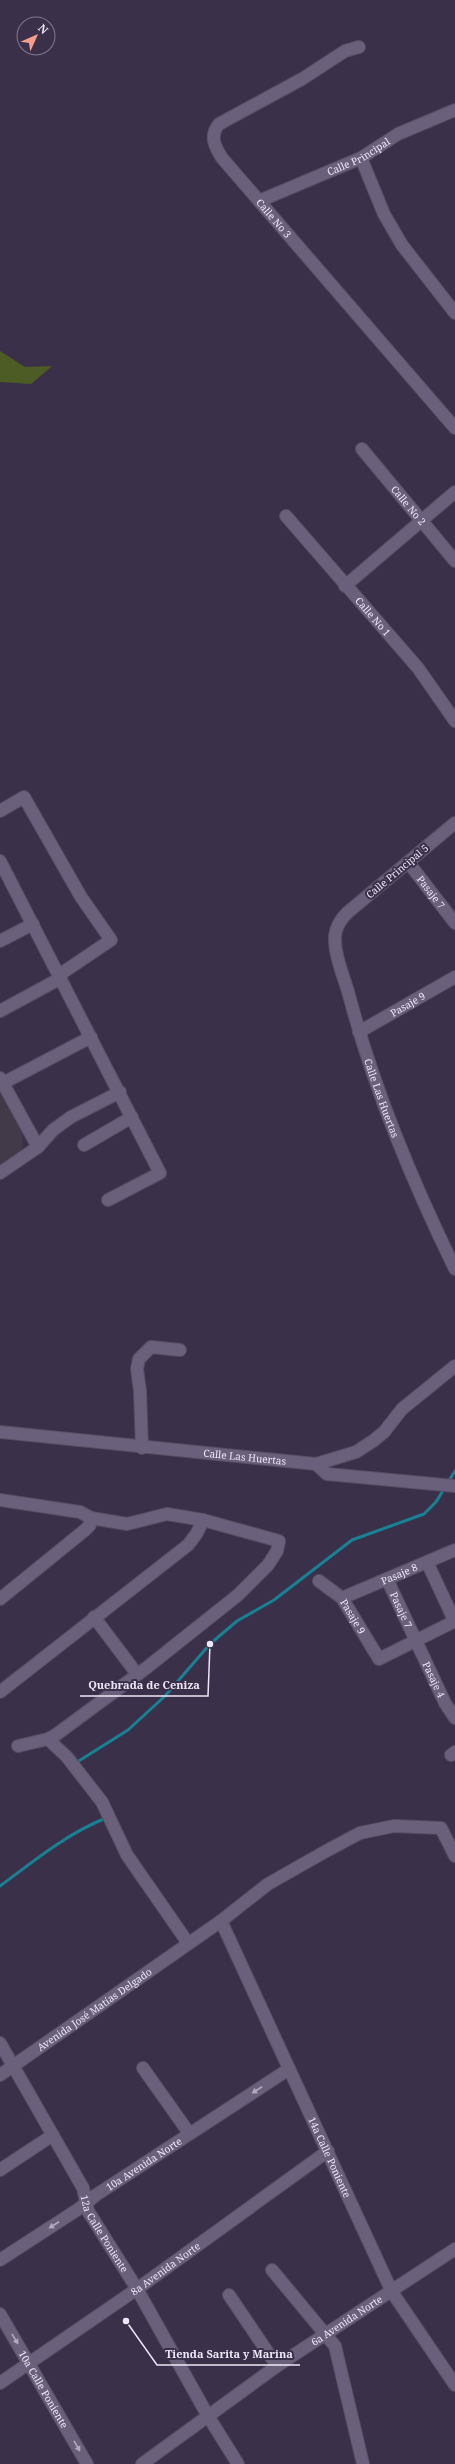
<svg xmlns="http://www.w3.org/2000/svg" width="455" height="2464" viewBox="0 0 455 2464" font-family="'Noto Serif',serif">
<rect width="100%" height="100%" fill="#3a3049"/>
<path fill="#423949" d="M 0,1093 L 22,1131 L 23,1151 L 0,1168 Z"/>
<path fill="#4d5c24" d="M 0,351 L 25,367 L 52,366 L 31,384 L 0,382 Z"/>
<g fill="none" stroke-linecap="round" stroke-linejoin="round">
<path stroke="#188194" stroke-width="3" d="M 448,1482 L 455,1471
M 74,1764 L 128,1730 L 165,1696 L 210,1644 L 237,1621 L 274,1600 L 352,1540 L 424,1514 L 436,1502 L 444,1489
M 0,1886 C 34,1861 66,1834 106,1818"/>
<g stroke="#564e62" stroke-width="14">
<g id="minor">
<path id="s1" d="M 359,47 L 345,51 L 302,79 L 219,124 C 209,136 215,147 222,158 L 455,428"/>
<path d="M 361,158 L 384,214 L 402,245 L 455,313"/>
<path id="s2" d="M 259,201 L 361,158 L 398,134 L 455,110"/>
<path id="s3" d="M 362,449 L 455,561"/>
<path id="s4" d="M 286,516 L 418,668 L 455,721"/>
<path d="M 345,586 L 455,492"/>
<path d="M 0,811 L 24,797 L 81,897 L 111,940 L 59,975"/>
<path id="s5" d="M 455,823 L 347,913 C 341,919 336,927 335,936 C 334,955 344,977 349,995 C 374,1090 412,1181 455,1269"/>
<path d="M 0,861 L 160,1173 L 108,1200"/>
<path id="s6" d="M 408,862 L 455,923"/>
<path d="M 0,941 L 33,924"/>
<path d="M 0,1011 L 61,978"/>
<path id="s7" d="M 359,1032 L 455,977"/>
<path d="M 0,1078 L 38,1147"/>
<path d="M 3,1083 L 91,1037"/>
<path d="M 84,1145 L 132,1117"/>
<path d="M 0,1173 L 38,1147 L 53,1130 L 71,1117 L 120,1092"/>
<path id="s8" d="M 0,1432 L 316,1464 L 356,1452 L 373,1441 L 384,1432 L 402,1409 L 455,1366"/>
<path d="M 142,1448 L 140,1391 L 137,1369 L 139,1359 L 151,1347 L 180,1350"/>
<path d="M 316,1464 L 327,1474 L 455,1486"/>
<path d="M 0,1500 L 80,1512 L 91,1518 L 90,1525 L 85,1530 L 0,1599"/>
<path d="M 91,1518 L 127,1524 L 167,1514 L 203,1520"/>
<path d="M 427,1562 L 455,1622"/>
<path id="s9" d="M 387,1579 L 445,1703 L 455,1718"/>
<path id="s10" d="M 319,1581 L 342,1598 L 379,1659 L 455,1621"/>
<path id="s11" d="M 342,1598 L 455,1550"/>
<path d="M 94,1617 L 137,1674"/>
<path d="M 0,1692 L 188,1545 L 197,1533 L 203,1520 L 279,1541 L 277,1551 L 268,1565 L 238,1595 L 145,1669 L 57,1734 L 48,1739 L 18,1746"/>
<path d="M 48,1739 L 67,1757 L 102,1802 L 127,1855 L 188,1943"/>
<path d="M 451,1755 L 455,1752"/>
<path id="s12" d="M 221,1921 L 392,2292 L 455,2385"/>
<path id="s13" d="M 0,2043 L 83,2188 L 88,2211 L 137,2289 L 208,2416 L 238,2464"/>
<path d="M 143,2068 L 189,2133"/>
<path id="s14" d="M 0,2075 L 221,1921 L 268,1884 L 328,1850 L 360,1833 L 394,1826 L 441,1828 L 455,1856"/>
<path d="M 0,2170 L 53,2135"/>
<path id="s15" d="M 0,2260 L 80,2208 L 96,2195 L 289,2069"/>
<path d="M 272,2270 L 335,2346 L 363,2464"/>
<path d="M 229,2295 L 277,2366"/>
<path id="s16" d="M 0,2314 L 87,2464"/>
<path id="s17" d="M 0,2383 L 137,2289 L 328,2151"/>
<path id="s18" d="M 142,2464 L 277,2366 L 455,2249"/>
</g>
</g>
<use href="#minor" stroke="#6a607b" stroke-width="12"/>
</g>
<defs><path id="oneway-solid" d="M-6-.8H1V-3.2L6.5 0L1 3.2V.8H-6Z"/></defs>
<g fill="#b2aabf">
<use href="#oneway-solid" transform="translate(257 2090) rotate(147)"/>
<use href="#oneway-solid" transform="translate(54 2225) rotate(147)"/>
<use href="#oneway-solid" transform="translate(15 2339) rotate(59)"/>
<use href="#oneway-solid" transform="translate(77 2446) rotate(60)"/>
</g>
<g text-anchor="middle" dominant-baseline="central" stroke-width="4" stroke-linejoin="round" paint-order="stroke">
<g font-size="10" fill="#ece7f7" stroke="#3a3049">
<text stroke="none"><textPath href="#s2" startOffset="109">Calle Principal</textPath></text>
<text stroke="none"><textPath href="#s1" startOffset="277">Calle No 3</textPath></text>
<text stroke="none"><textPath href="#s3" startOffset="73">Calle No 2</textPath></text>
<text stroke="none"><textPath href="#s4" startOffset="133">Calle No 1</textPath></text>
<text transform="translate(397 871) rotate(-40)">Calle Principal 5</text>
<text stroke="none"><textPath href="#s6" startOffset="38">Pasaje 7</textPath></text>
<text stroke="none"><textPath href="#s7" startOffset="56">Pasaje 9</textPath></text>
<text stroke="none"><textPath href="#s5" startOffset="336">Calle Las Huertas</textPath></text>
<text stroke="none"><textPath href="#s8" startOffset="246">Calle Las Huertas</textPath></text>
<text stroke="none"><textPath href="#s11" startOffset="62">Pasaje 8</textPath></text>
<text stroke="none"><textPath href="#s9" startOffset="34">Pasaje 7</textPath></text>
<text stroke="none"><textPath href="#s10" startOffset="50">Pasaje 9</textPath></text>
<text stroke="none"><textPath href="#s9" startOffset="111">Pasaje 4</textPath></text>
<text stroke="none"><textPath href="#s14" startOffset="115">Avenida José Matías Delgado</textPath></text>
<text stroke="none"><textPath href="#s12" startOffset="260">14a Calle Poniente</textPath></text>
<text stroke="none"><textPath href="#s15" startOffset="173">10a Avenida Norte</textPath></text>
<text stroke="none"><textPath href="#s13" startOffset="218">12a Calle Poniente</textPath></text>
<text stroke="none"><textPath href="#s17" startOffset="201">8a Avenida Norte</textPath></text>
<text stroke="none"><textPath href="#s18" startOffset="250">6a Avenida Norte</textPath></text>
<text stroke="none"><textPath href="#s16" startOffset="87">10a Calle Poniente</textPath></text>
</g>
</g>
<path fill="none" stroke="#ece7f7" stroke-width="1.5" d="M210 1644L208 1696H80M126 2321L157 2365H300"/>
<g fill="#ece7f7" stroke="#3a3049" stroke-width="1.5">
<circle cx="210" cy="1644" r="4"/>
<circle cx="126" cy="2321" r="4"/>
</g>
<g font-size="11" text-anchor="middle" font-weight="bold" fill="#ece7f7" stroke="#3a3049" stroke-width="4" stroke-linejoin="round" paint-order="stroke">
<text x="144" y="1689">Quebrada de Ceniza</text>
<text x="229" y="2358">Tienda Sarita y Marina</text>
</g>
<g transform="translate(36 36) rotate(45)"><circle r="19" fill="#3a3049" stroke="#81798f"/>
<path d="M0-3L7 15L0 10L-7 15Z" fill="#f59d8d"/>
<text y="-6" font-size="11" font-weight="bold" text-anchor="middle" fill="#ece7f7">N</text>
</g>
</svg>
